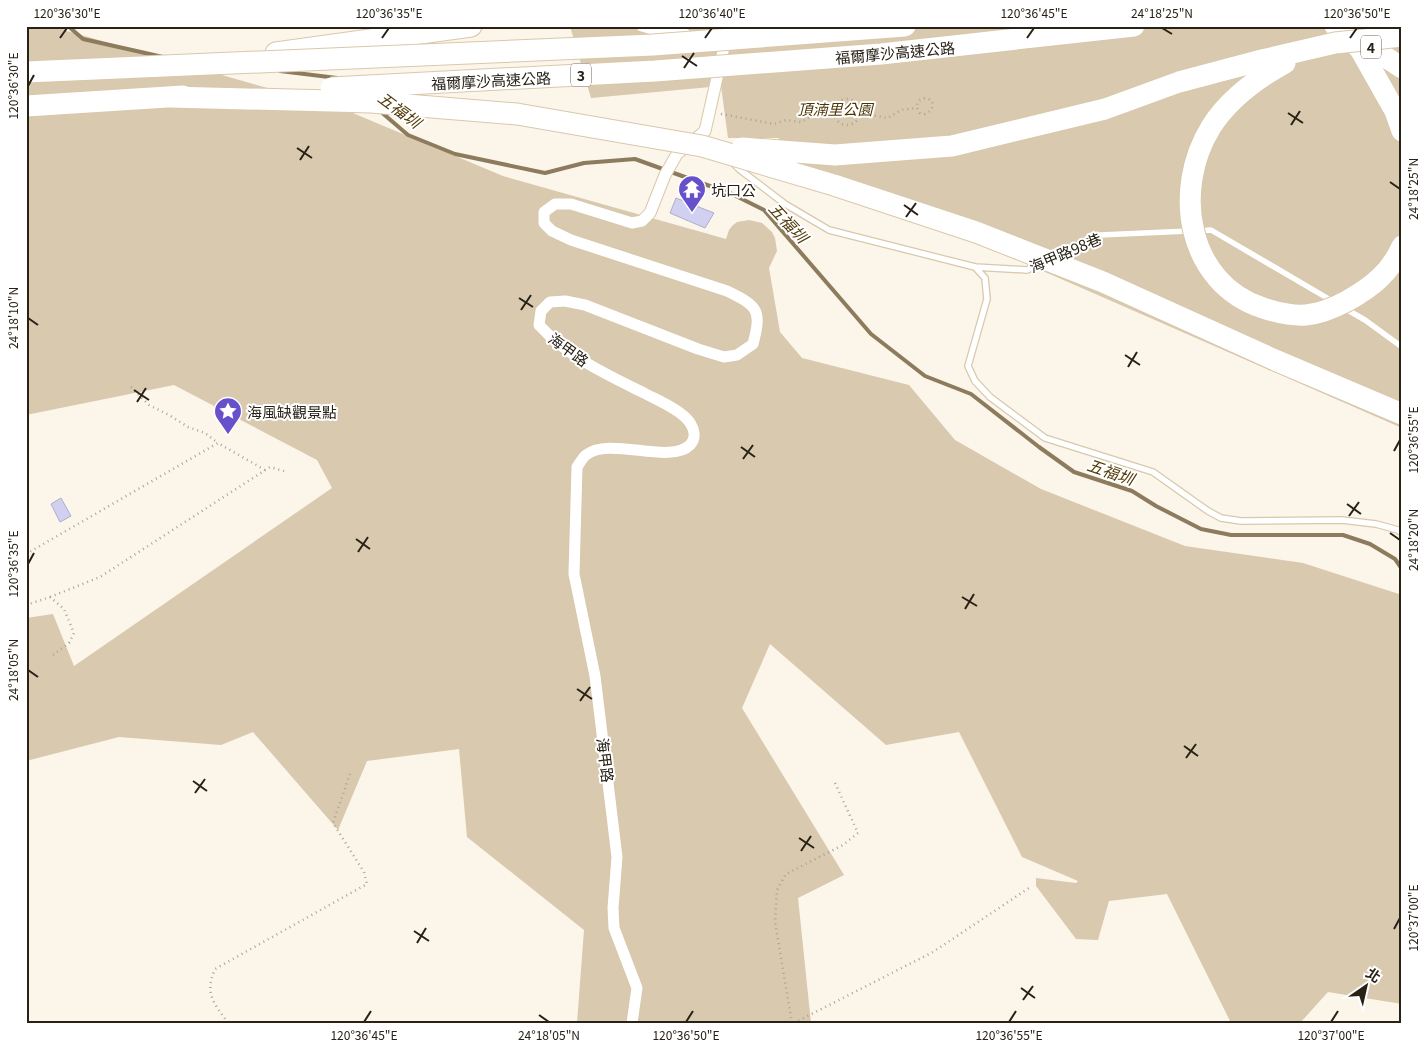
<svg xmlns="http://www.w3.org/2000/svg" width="1428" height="1049" viewBox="0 0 1428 1049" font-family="Georgia,'Noto Sans TC',serif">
<rect width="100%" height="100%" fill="#fcf5e9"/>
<path fill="#d8c9af" d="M 26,26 L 61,26 L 67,31 L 348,111 L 503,176 L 726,239 L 729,230 L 732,226 L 737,222 L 749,220 L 762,223 L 772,232 L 775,238 L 777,251 L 769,268 L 780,332 L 802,358 L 909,385 L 955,440 L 1041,489 L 1185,546 L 1303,563 L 1402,595 L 1402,1004 L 1328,992 L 1300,1023 L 1231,1023 L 1167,894 L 1109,901 L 1098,940 L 1076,939 L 1036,886 L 1036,878 L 1076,883 L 1078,881 L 1022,857 L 959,732 L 886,745 L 770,644 L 742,708 L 844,875 L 798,898 L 811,1023 L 577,1023 L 584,930 L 467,837 L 459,749 L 367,761 L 338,830 L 253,732 L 221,745 L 119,737 L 26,761 L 26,618 L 53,614 L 74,666 L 332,488 L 317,460 L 174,385 L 26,415 Z
M 570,26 L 1402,26 L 1402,428 L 940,226 L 763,173 L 779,138 L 728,138 L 721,86 L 591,98 Z"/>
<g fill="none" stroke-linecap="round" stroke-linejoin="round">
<path stroke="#8c7b5d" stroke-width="4" d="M 68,26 L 83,39 L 163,57
M 280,71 L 337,78
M 380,111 L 408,135 L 455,154 L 545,173 L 584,163 L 635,159 L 732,194 L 764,210 L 871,334 L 925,376 L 971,394 L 1039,447 L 1074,472 L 1132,491 L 1156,506 L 1201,529 L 1231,535 L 1343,535 L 1370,544 L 1395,559 L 1402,569"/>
</g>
<path fill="#d1d0f0" stroke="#aeadcc" d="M 676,198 L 714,213 L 705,228 L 670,213 Z
M 61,498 L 71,516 L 60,522 L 51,504 Z"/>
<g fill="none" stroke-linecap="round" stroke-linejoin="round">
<g stroke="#d9c8ab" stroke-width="8">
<path id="lane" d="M 733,163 L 739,169 L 785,204 L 829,230 L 975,267 L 1027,270 L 1040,264
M 1198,231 L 1211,230 L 1334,302
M 1055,257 L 1100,235 L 1189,231
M 975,267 L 985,278 L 987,299 L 968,366 L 975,381 L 990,397 L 1045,438 L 1153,472 L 1208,511 L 1221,518 L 1241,521 L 1342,520 L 1376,524 L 1398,530 L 1402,533
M 1344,308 L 1365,320 L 1402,347"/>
</g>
<g stroke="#d9c8ab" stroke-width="13">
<path id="street" d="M 642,26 L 666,33 L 685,34
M 632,1023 L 637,988 L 614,928 L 613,908 L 617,857 L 595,676 L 574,574 L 577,467 C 580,463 583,457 586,455 C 609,436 670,465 690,445 C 698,437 693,425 686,418 C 675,407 657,400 644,393 C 606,374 568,357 539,325 L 541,311 L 550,302 L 565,301 L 585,305 L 698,349 L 724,357 L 737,355 L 753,344 C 762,310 758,306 727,291 L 571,240 L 552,231 L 544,223 L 544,212 L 555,204 L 571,204 L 632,223 L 642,221 L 650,213 L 665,175 L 677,154 L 705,131 L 726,38 L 730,26"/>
</g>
<g stroke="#d9c8ab" stroke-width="23">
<path id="highway" d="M 1335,26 L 1360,49 L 1395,111 L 1402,131
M 1357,38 L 1402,68
M 276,53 L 471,26"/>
</g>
<path stroke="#aaa498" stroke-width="2.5" stroke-dasharray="1 4" stroke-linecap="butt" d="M834 112a13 13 0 1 1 26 0a13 13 0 1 1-26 0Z
M 860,113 L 888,118 L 901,110 L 917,108 L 920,113 L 925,114 C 932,111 933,108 932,101 L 927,98 C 919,99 917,101 917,108
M 721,114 L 774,124 L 786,120 L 801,122 L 816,114 L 835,113
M 131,387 L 149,405 L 169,415 L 188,427 L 205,433 L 218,443
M 26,554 L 218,443 L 265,470
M 50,597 L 100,577 L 270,467 L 287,472
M 26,605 L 50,597 L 64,609 L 74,633 L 69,643 L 53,655
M 228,1023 C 214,1003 204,994 215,969 L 367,884 L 364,872 L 333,823 L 350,774
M 792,1023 L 775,922 L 777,890 L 786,874 L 843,845 L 858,833 L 835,783
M 794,1023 L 933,952 L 1029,888"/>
<use href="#lane" stroke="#fff" stroke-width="5.5"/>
<use href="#street" stroke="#fff" stroke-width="11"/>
<use href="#highway" stroke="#fff" stroke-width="21"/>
<g stroke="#d9c8ab" stroke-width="23" stroke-linecap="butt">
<path id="highway-bridge" d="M 1285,63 C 1258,78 1228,100 1211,127 C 1172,190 1187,283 1263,308 C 1297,319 1315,318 1347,301 C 1372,287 1391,272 1402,246
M 26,72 L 653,45 L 905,26
M 331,88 L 655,71 L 881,54 L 1134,26
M 170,97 L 371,102 L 517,114 L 702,146 L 834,185 L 976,232 L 1103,282 L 1275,360 L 1402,414
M 26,106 L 183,96
M 742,148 L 835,155 L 952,146 L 1105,109 L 1179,82 L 1262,60 L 1335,43 L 1402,36"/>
</g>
<use href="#highway-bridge" stroke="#fff" stroke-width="21"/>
</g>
<path fill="none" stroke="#272116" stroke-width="2" d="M 1162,28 L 1172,34M 60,38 L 67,28M 382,38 L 389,28M 705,38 L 712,28M 1027,38 L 1034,28M 1350,38 L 1357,28M 682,56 L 697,66M 684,68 L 694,53M 28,86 L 34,75M 1288,113 L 1303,123M 1291,125 L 1300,111M 297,148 L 312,158M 300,160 L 309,146M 1390,182 L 1400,189M 904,205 L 918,215M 906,217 L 916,203M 519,298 L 533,307M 521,310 L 531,295M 28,318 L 38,325M 1125,355 L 1140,365M 1128,367 L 1137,352M 134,390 L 149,400M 137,402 L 146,388M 741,447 L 755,457M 1394,451 L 1400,440M 743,459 L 753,445M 1347,504 L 1361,514M 1349,516 L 1359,502M 1390,533 L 1400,540M 356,539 L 370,549M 358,552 L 368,537M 28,564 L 34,553M 962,597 L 977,606M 965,609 L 974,594M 28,670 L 38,677M 577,689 L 592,699M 580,701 L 590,687M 1184,746 L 1198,756M 1186,758 L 1196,744M 193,781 L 207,791M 195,793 L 205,779M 799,838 L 814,848M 801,851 L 811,836M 1394,929 L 1400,918M 414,931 L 429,941M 417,943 L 426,928M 1021,988 L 1035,998M 1023,1000 L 1033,986M 539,1015 L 549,1022M 364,1022 L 371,1011M 686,1022 L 693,1011M 1009,1022 L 1016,1011M 1331,1022 L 1338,1011"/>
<defs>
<g id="temple-pin" transform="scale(1.4375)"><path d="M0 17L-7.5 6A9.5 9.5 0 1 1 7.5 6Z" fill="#6751ca" stroke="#fff"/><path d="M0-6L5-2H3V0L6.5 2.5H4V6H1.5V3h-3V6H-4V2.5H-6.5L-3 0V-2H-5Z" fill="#fff"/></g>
<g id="sight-pin" transform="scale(1.4375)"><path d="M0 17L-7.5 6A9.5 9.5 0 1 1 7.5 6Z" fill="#6751ca" stroke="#fff"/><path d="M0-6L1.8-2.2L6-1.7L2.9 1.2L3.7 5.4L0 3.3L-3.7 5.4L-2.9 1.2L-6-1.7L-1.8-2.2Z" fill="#fff"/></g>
</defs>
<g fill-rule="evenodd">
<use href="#temple-pin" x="692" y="189"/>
<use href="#sight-pin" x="228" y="411"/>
</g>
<g text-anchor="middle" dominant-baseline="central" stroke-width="4" stroke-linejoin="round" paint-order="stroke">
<g fill="#fff" stroke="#68645c" stroke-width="1">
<rect x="1361" y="35.5" width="20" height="23" rx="4"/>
<rect x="571" y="63.5" width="20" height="23" rx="4"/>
</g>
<g font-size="14" font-weight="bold" fill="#272116">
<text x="1371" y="47">4</text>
<text x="581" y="75">3</text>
</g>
<g font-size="15" fill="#272116" stroke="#fff">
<text transform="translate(895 52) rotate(-5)">福爾摩沙高速公路</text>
<text transform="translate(491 80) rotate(-3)">福爾摩沙高速公路</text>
<text transform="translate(1065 252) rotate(-23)">海甲路98巷</text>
<text transform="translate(569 349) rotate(36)">海甲路</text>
<text transform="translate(606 760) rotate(83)">海甲路</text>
</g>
<g font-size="15" font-style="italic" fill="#4c3502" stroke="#fff">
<text x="835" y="108">頂湳里公園</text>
</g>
<g font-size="15" fill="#272116" stroke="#fff" text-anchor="start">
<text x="711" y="189">坑口公</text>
<text x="247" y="411">海風缺觀景點</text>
</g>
<g font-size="16" font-style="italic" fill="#523b09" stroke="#fff">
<text transform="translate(400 109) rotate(37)">五福圳</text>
<text transform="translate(789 222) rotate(47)">五福圳</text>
<text transform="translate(1111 471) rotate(19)">五福圳</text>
</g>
</g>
<rect width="1428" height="1049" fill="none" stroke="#ffffff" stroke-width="55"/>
<g transform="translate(1366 986) rotate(34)" stroke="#ffffff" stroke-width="4" paint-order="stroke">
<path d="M0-4L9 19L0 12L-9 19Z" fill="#272116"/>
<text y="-8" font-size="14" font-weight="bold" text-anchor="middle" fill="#272116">北</text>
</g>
<rect x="28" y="28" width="1372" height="994" fill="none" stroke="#272116" stroke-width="2"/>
<g font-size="12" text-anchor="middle" fill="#272116">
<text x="67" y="18">120°36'30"E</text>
<text x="389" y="18">120°36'35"E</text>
<text x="712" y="18">120°36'40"E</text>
<text x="1034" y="18">120°36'45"E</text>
<text x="1162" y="18">24°18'25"N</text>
<text x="1357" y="18">120°36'50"E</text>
<text transform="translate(14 86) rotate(-90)" y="4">120°36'30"E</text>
<text transform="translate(1414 189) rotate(-90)" y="4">24°18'25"N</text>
<text transform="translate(14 318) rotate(-90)" y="4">24°18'10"N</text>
<text transform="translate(1414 440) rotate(-90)" y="4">120°36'55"E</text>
<text transform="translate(1414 540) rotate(-90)" y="4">24°18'20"N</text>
<text transform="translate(14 564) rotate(-90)" y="4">120°36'35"E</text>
<text transform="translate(14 670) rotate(-90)" y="4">24°18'05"N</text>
<text transform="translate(1414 918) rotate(-90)" y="4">120°37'00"E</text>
<text x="364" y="1040">120°36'45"E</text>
<text x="549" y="1040">24°18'05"N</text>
<text x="686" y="1040">120°36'50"E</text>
<text x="1009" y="1040">120°36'55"E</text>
<text x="1331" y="1040">120°37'00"E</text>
</g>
</svg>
